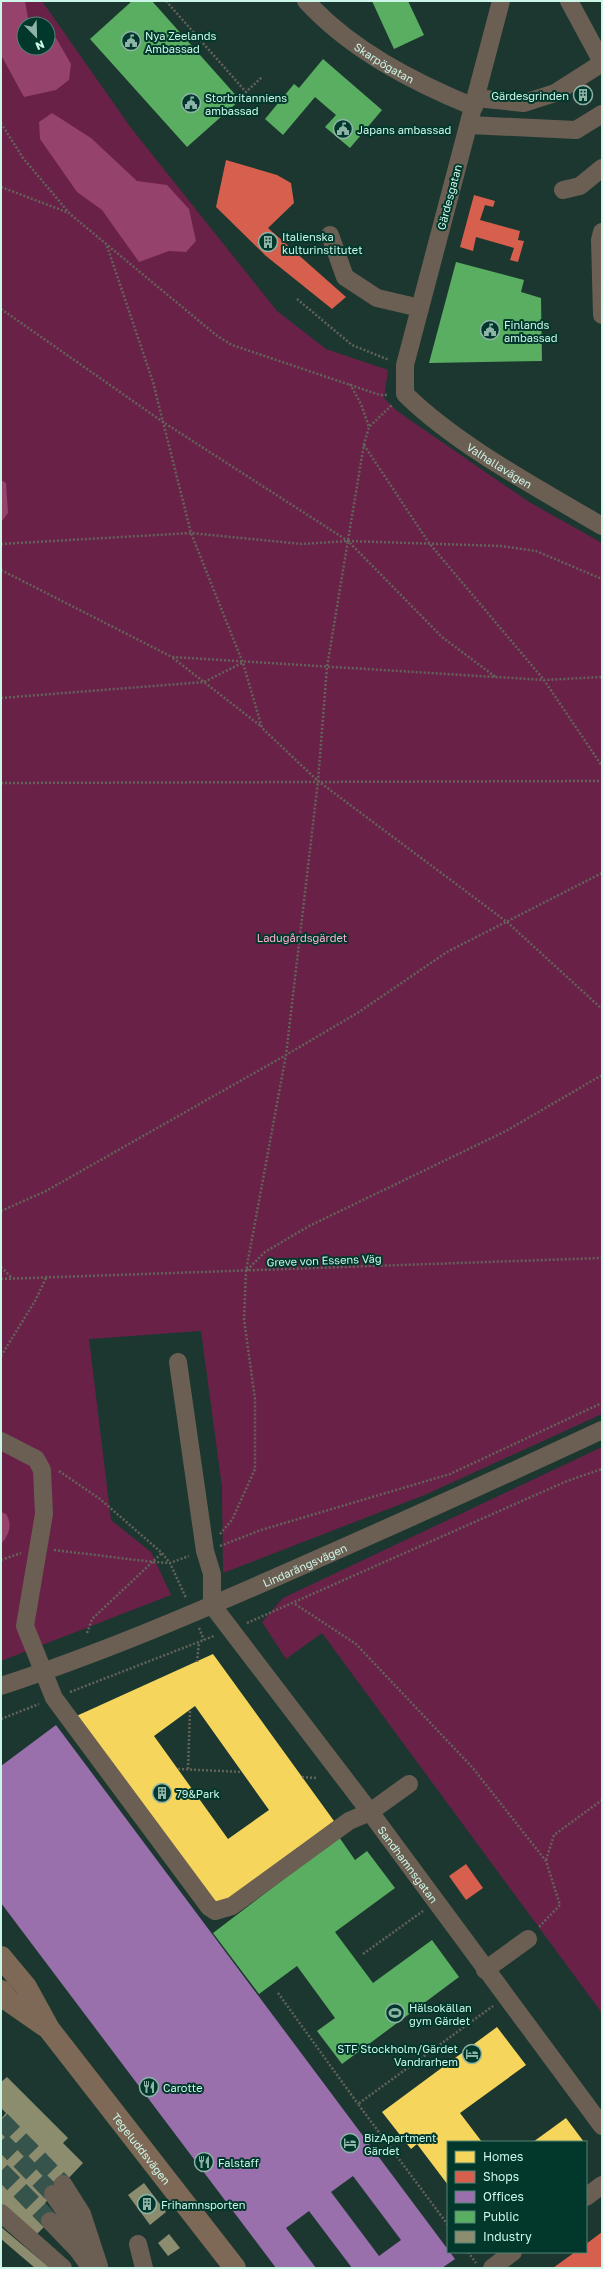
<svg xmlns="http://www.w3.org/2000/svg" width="603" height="2269" viewBox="0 0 603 2269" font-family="'Golos Text',sans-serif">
<rect width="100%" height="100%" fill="#1c3730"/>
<path fill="#692148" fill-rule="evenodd" d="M 1,1 L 42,1 L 131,128 L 277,311 L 326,349 L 388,370 L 384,398 L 397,411 L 529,502 L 602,543 L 602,1414 L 427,1494 L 223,1573 L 222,1487 L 201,1331 L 89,1339 L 111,1520 L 151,1552 L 171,1595 L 1,1661 ZM 24,24 L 48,24 L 48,48 L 24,48 Z
M 602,1447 L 602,2013 L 322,1633 L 286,1659 L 262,1622 L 283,1598 Z"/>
<path fill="#95426d" d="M 1,1 L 25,1 L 29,24 L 24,24 L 24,48 L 48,48 L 48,34 L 56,38 L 71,64 L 69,80 L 56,90 L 24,97 L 1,55 Z
M 52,113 L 91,138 L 137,181 L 167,185 L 189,209 L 196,241 L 186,252 L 169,251 L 139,262 L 102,210 L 77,192 L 40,139 L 39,122 Z
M 1,480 L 6,483 L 8,513 L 1,522 Z
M 1,1512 L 6,1514 C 13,1525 9,1535 1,1544 Z"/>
<path fill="#f6d55c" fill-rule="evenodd" d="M 213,1654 L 334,1821 L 216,1909 L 72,1718 ZM 195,1706 L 269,1810 L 228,1839 L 154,1736 Z
M 497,2027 L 526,2065 L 460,2113 L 482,2142 L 448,2142 L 448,2185 L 417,2144 L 411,2149 L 382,2112 Z
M 566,2118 L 584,2142 L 533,2142 Z"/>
<path fill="#d6604d" d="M574 93a9 9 0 1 1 18 0a9 9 0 1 1-18 0Z
M 226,160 L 277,175 L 291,183 L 294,203 L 268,228 L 346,297 L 332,309 L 266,256 L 216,207 Z
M 474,195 L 495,201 L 493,207 L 485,205 L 480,220 L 520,231 L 518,240 L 524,241 L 518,262 L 510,260 L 514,248 L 476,237 L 473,251 L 460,247 Z
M 466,1864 L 483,1888 L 466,1900 L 449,1876 Z
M 602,2232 L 602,2268 L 553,2268 L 575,2252 L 586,2252 L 586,2244 Z"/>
<path fill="#9970ab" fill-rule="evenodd" d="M 56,1725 L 455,2259 L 442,2268 L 352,2268 L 309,2211 L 286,2228 L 316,2268 L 276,2268 L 1,1903 L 1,1766 ZM 353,2176 L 401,2240 L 379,2256 L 331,2192 Z"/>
<path fill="#5aae61" d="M 132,1 L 152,1 L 240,100 L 187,147 L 90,39 Z
M 372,1 L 408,1 L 424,35 L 394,49 Z
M 323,59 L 382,110 L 350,148 L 325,127 L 336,115 L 315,97 L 283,135 L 265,119 L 294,84 L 299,88 Z
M 456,262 L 524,280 L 521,292 L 541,298 L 542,361 L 429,363 Z
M 339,1837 L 355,1860 L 367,1851 L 395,1888 L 335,1932 L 373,1983 L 432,1940 L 459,1977 L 342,2064 L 317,2031 L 335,2018 L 297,1966 L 259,1994 L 213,1933 Z"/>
<path fill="#8c8c6e" d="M 7,2077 L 68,2138 L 63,2143 L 83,2163 L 45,2203 L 56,2215 L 34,2237 L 1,2204 L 1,2119 L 6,2113 L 1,2108 L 1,2082 Z
M 144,2183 L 166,2212 L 150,2225 L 128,2195 Z
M 1,2227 L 50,2268 L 35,2268 L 1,2239 Z
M 169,2234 L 180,2248 L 168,2256 L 158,2243 Z"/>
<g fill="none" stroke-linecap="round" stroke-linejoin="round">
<path stroke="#36544c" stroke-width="18" stroke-dasharray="18 9" stroke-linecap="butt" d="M 1,2120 L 63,2184
M 1,2141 L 53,2194
M 1,2171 L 50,2221"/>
<path stroke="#63635a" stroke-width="2.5" stroke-dasharray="2 2" stroke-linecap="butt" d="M 166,1 L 246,92 L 262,77
M 1,123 L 23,158 L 70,214 L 216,335 L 232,345 L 380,395 L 388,395
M 1,187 L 69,213
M 107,246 L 153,382 L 191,533 L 243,663 L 262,728 L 318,781 L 507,922 L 602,1009
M 297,299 L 352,345 L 389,360
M 1,309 L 163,422 L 348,541 L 442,637 L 497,678
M 350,384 L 361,404 L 369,427
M 364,445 L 429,543 L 544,680 L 602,766
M 1,544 L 191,533 L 302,544 L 348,541 L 501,546 L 536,551 L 602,579
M 1,570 L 172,657 L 544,680 L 602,677
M 173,658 L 262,727
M 1,698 L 204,682 L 242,663
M 1,783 L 602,781
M 1,1211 L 46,1191 L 286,1055 L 359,1012 L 447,952 L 602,873
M 1,1267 L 12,1278
M 247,1270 L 265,1252 L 309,1226 L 506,1131 L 602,1075
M 1,1279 L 602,1258
M 1,1356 L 35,1301 L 47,1276
M 59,1471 L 100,1499 L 162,1553 L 170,1563 L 186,1598
M 220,1534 L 232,1520 L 255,1469 L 255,1399 L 244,1319 L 246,1271 L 286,1055 L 318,781 L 327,667 L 364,444 L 369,427 L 392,405
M 220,1546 L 261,1530 L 450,1474 L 602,1403
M 54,1550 L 153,1562 L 170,1563 L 189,1556
M 1,1560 L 21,1553
M 295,1604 L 356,1644 L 472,1767 L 546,1861 L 560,1905 L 539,1927
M 247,1623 L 567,1481 L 602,1469
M 199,1628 L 204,1640
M 87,1633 L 92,1619 L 162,1553
M 197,1662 L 199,1642
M 70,1692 L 214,1636
M 1,1719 L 39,1704
M 178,1769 L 242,1772
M 188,1769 L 190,1710
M 302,1777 L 317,1778
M 546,1860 L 554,1835 L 602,1800
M 363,1954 L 423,1911
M 278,1993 L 358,2104
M 448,2225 L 358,2104 L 493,2006
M 468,2252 L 476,2263"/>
<g stroke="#6b5f53" stroke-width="18">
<path id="s1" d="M 306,1 C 351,50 413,82 474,107"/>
<path id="s2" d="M 501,1 L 405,365 L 405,394 C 458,446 538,488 602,526"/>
<path d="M 569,1 L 602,62"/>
<path d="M 476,98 L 524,103 L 555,93 L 602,63"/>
<path d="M 469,125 L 576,130 L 602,114"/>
<path d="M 563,190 L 580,186 L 602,168"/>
<path d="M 602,232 L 600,240 L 602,315"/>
<path d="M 330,235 L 345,277 L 377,298 L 420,308"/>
<path id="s3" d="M 178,1362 L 205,1551 L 212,1574 L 212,1605 L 370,1812 L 602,2126"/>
<path d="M 1,1441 L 36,1459 L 42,1470 L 44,1514 L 25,1626 L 54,1698 L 209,1907 L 215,1911 L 232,1906 L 349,1821 L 370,1812 L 409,1784"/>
<path id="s4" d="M 1,1686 C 102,1653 200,1611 297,1568 C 399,1523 501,1477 602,1430"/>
<path d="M 485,1970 L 528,1939"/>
<path d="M 63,2184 L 82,2214 L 99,2266"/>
<path d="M 53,2194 L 82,2236"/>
<path d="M 586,2197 L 602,2185"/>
<path d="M 1,2213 L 63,2268"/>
<path d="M 50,2221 L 77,2249 L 91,2268"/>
<path d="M 138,2244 L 144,2268"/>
<path d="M 492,2268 L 513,2252"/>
</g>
<g stroke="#7e6957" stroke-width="22">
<path id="s5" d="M 1,1957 L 26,1987 L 49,2029 L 235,2268"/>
<path d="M 1,1991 L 9,2001 L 45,2026"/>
</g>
</g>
<defs>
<g id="civic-ring" transform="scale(1)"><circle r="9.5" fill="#02382c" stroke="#8eb4a8" stroke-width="1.5"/><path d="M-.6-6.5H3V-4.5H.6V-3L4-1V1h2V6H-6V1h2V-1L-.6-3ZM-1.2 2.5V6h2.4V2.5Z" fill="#8eb4a8"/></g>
<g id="building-ring" transform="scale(1)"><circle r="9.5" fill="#02382c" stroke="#8eb4a8" stroke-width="1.5"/><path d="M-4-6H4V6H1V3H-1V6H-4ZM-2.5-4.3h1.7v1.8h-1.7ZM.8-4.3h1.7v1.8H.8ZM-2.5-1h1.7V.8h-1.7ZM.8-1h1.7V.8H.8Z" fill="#8eb4a8"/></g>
<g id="stadium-ring" transform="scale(1)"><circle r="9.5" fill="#02382c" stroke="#8eb4a8" stroke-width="1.5"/><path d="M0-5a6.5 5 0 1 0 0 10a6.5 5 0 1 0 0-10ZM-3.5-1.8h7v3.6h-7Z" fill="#8eb4a8"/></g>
<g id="hotel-ring" transform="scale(1)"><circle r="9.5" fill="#02382c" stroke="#8eb4a8" stroke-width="1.5"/><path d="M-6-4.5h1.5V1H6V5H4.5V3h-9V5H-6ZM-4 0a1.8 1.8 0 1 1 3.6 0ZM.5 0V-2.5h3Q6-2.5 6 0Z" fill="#8eb4a8"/></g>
<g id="restaurant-ring" transform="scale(1)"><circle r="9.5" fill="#02382c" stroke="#8eb4a8" stroke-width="1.5"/><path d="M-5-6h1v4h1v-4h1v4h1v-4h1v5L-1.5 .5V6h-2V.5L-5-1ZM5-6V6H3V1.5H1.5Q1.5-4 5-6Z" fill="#8eb4a8"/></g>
</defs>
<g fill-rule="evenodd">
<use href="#civic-ring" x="131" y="41"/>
<use href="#building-ring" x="583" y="95"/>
<use href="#civic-ring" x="191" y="103"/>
<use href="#civic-ring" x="343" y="129"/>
<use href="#building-ring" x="268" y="242"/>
<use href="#civic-ring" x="490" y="330"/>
<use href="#building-ring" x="162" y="1793"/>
<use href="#stadium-ring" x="395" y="2013"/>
<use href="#hotel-ring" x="472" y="2054"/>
<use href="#restaurant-ring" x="149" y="2087"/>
<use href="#hotel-ring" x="350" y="2143"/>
<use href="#restaurant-ring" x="204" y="2162"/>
<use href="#building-ring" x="147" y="2204"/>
</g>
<g text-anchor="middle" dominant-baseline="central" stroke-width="4" stroke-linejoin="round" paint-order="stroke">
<g font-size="11" fill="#ccf7e8" stroke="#02382c" text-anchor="start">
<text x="145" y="35">Nya Zeelands<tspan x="145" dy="13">Ambassad</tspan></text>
<text x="569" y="95" text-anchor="end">Gärdesgrinden</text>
<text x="205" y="97">Storbritanniens<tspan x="205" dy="13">ambassad</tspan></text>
<text x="357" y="129">Japans ambassad</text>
<text x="282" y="236">Italienska<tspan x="282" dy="13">kulturinstitutet</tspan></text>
<text x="504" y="324">Finlands<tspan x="504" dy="13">ambassad</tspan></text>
<text x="176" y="1793">79&amp;Park</text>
<text x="409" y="2007">Hälsokällan<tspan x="409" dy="13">gym Gärdet</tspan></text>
<text x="458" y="2048" text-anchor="end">STF Stockholm/Gärdet<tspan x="458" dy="13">Vandrarhem</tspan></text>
<text x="163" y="2087">Carotte</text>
<text x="364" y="2137">BizApartment<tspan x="364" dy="13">Gärdet</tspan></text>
<text x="218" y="2162">Falstaff</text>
<text x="161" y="2204">Frihamnsporten</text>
</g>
<g font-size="11" fill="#ccf7e8" stroke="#02382c">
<text stroke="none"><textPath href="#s1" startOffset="100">Skarpögatan</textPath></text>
<text transform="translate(449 197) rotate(-75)">Gärdesgatan</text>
<text stroke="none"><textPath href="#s2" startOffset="524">Valhallavägen</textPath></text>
<text transform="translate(324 1260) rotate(-2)">Greve von Essens Väg</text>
<text stroke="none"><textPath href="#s4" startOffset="327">Lindarängsvägen</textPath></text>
<text stroke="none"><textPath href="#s3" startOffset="571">Sandhamnsgatan</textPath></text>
<text stroke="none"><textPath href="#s5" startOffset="238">Tegeluddsvägen</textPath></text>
</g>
<g font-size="11" fill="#ffaed1" stroke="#02382c">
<text x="302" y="937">Ladugårdsgärdet</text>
</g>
</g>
<rect width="603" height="2269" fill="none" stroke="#ccf7e8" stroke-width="4"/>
<rect x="447" y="2141" width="140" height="112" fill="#02382c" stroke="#538477"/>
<rect x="455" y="2151" width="20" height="12" fill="#f6d55c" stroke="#538477"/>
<text x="483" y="2161" font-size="12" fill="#ccf7e8">Homes</text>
<rect x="455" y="2171" width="20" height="12" fill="#d6604d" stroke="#538477"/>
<text x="483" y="2181" font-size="12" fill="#ccf7e8">Shops</text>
<rect x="455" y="2191" width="20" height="12" fill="#9970ab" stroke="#538477"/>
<text x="483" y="2201" font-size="12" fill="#ccf7e8">Offices</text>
<rect x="455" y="2211" width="20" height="12" fill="#5aae61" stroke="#538477"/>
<text x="483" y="2221" font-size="12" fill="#ccf7e8">Public</text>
<rect x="455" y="2231" width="20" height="12" fill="#8c8c6e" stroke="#538477"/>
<text x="483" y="2241" font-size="12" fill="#ccf7e8">Industry</text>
<g transform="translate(36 36) rotate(157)"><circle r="19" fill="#02382c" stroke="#538477"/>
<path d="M0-3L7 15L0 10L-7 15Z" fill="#8eb4a8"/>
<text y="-6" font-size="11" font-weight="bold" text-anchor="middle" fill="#ccf7e8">N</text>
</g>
</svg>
